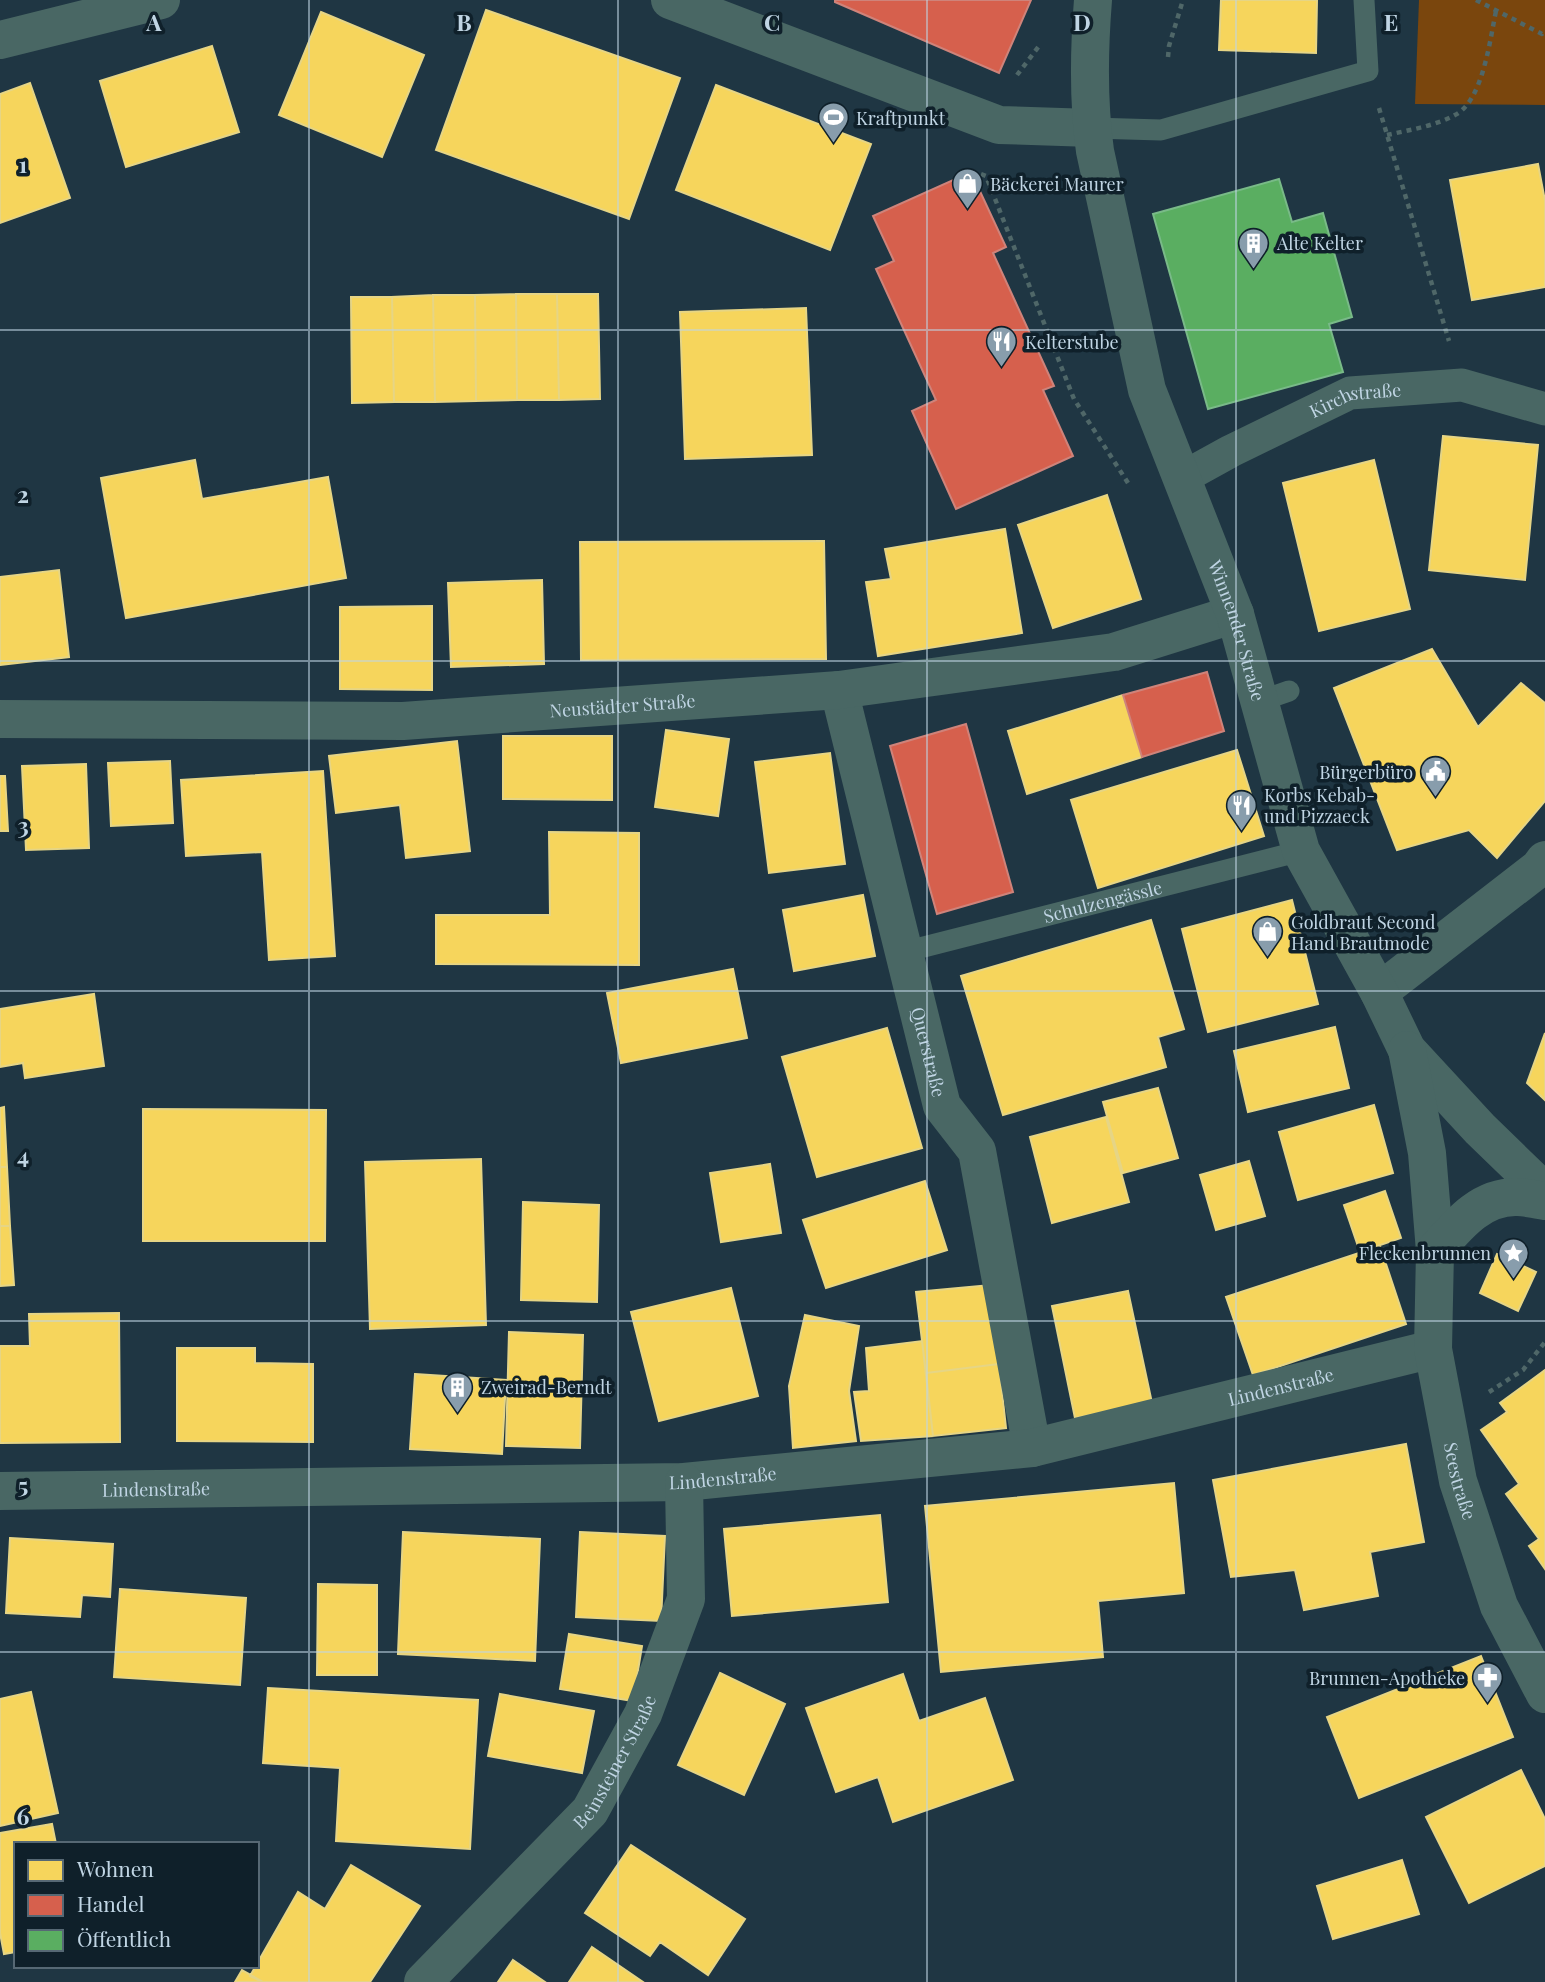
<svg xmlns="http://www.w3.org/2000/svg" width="1545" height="1982" viewBox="0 0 1545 1982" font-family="'Playfair Display',serif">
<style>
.green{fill:#7a460d}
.homes{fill:#f6d55c;stroke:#e6d585;stroke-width:2}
.shops{fill:#d6604d;stroke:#cf837a;stroke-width:2}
.public{fill:#5aae61;stroke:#79ba88;stroke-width:2}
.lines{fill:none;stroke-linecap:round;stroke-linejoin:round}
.path{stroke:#4f6768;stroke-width:4.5;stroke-dasharray:5 5;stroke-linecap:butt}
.service{stroke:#496764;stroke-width:21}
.pedestrian{stroke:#496764;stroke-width:33}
.minor{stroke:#496764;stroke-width:38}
.tertiary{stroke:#496764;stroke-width:38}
.grid{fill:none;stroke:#c0d5e4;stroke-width:2;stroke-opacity:0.55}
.labels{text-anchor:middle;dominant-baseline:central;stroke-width:7;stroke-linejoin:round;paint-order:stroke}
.poi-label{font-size:18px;fill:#c0d5e4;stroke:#0f202a;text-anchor:start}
.street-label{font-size:18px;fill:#c0d5e4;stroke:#0f202a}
.grid-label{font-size:23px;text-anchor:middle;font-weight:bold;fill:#c0d5e4;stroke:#0f202a;stroke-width:7;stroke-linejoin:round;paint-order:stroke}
</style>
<rect width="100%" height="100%" fill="#1f3643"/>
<path class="green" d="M1419,0H1545V105L1415,104Z"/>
<path class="homes" d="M1221,0H1317L1316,53L1219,50Z
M486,10L680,78L629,219L436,150Z
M321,12L424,55L382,157L279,115Z
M212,46L239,132L126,167L100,81Z
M30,83L70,198L0,223V94Z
M716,85L871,144L830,250L676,190Z
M1538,164L1545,201V287L1472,300L1450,180Z
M516,294L517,400L476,401L475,295Z
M516,294H557L559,400H517Z
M557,294H598L600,399L559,400Z
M433,295L435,402H394L392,297Z
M433,295H475L476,401L435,402Z
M351,297H392L394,402L352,403Z
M806,308L812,455L685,459L680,312Z
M1443,436L1538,445L1525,580L1429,570Z
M195,460L202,499L328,477L346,578L126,618L101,478Z
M1374,460L1410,609L1319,631L1283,483Z
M1107,495L1141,599L1053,628L1018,525Z
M1005,529L1022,633L878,656L866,582L891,579L885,549Z
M824,541L826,659L581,660L580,542Z
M59,570L69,657L0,665V577Z
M542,580L544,664L451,667L448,583Z
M432,606V690L340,689V607Z
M1432,649L1478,727L1521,683L1545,703V801L1497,858L1469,830L1397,850L1334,688Z
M1123,695L1142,757L1027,794L1008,731Z
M666,730L729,739L718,816L655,807Z
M503,736H612V800L503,799Z
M457,741L470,851L406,858L400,805L336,813L329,756Z
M1237,750L1264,836L1098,888L1071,800Z
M830,753L845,864L769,873L755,762Z
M170,761L173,823L111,826L108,763Z
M86,764L89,848L26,850L22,766Z
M323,771L335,956L269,960L262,852L186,856L181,780Z
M0,776H5L8,831H0Z
M549,832L639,833V965L436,964V915H550Z
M863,895L875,956L794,971L783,910Z
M1292,900L1318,1004L1208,1032L1182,929Z
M1151,920L1184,1029L1158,1037L1166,1067L1003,1115L961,976Z
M733,969L747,1038L621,1063L607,993Z
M94,994L104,1066L25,1078L23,1063L0,1067V1009Z
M1335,1027L1349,1088L1248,1112L1234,1051Z
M887,1028L922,1148L817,1177L782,1057Z
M1545,1033V1100L1527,1083Z
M1158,1088L1178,1158L1123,1173L1103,1102Z
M1374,1105L1393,1173L1298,1200L1279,1132Z
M4,1107L7,1167H0V1108Z
M143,1109L326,1110L325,1241H143Z
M1106,1117L1129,1202L1052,1223L1030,1137Z
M481,1159L486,1325L370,1329L365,1162Z
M1249,1161L1265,1216L1216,1230L1200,1175Z
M770,1164L781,1233L721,1242L710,1173Z
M0,1167H7L10,1226H0Z
M925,1181L947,1250L826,1288L803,1220Z
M1385,1191L1401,1238L1360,1252L1344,1205Z
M523,1202L599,1205L597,1302L521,1300Z
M0,1226H10L14,1285L0,1286Z
M1380,1246L1406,1324L1253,1375L1226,1297Z
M1497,1254L1536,1272L1518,1311L1480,1293Z
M990,1285L999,1364L926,1373L916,1292Z
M731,1288L758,1396L659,1421L631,1312Z
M1128,1291L1152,1403L1075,1418L1052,1306Z
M119,1313L120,1442L0,1443V1346H30L29,1314Z
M805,1315L859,1326L849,1391L856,1441L793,1448L789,1386Z
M509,1332L583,1335L580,1448L506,1446Z
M922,1341L933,1436L861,1441L854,1392L869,1391L866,1348Z
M177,1348H255V1363L313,1364V1442L177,1441Z
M999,1364L1006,1428L933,1436L926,1373Z
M1545,1370V1569L1529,1546L1539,1539L1506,1494L1519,1484L1481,1430L1507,1412L1500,1403Z
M415,1374L506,1380L502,1454L410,1449Z
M1406,1444L1424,1542L1370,1552L1378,1596L1304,1610L1295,1570L1231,1577L1213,1480Z
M1174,1483L1184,1593L1098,1601L1103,1657L941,1672L925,1506Z
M880,1515L888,1602L732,1616L724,1529Z
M403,1532L540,1539L535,1661L398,1654Z
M580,1532L665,1536L661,1621L576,1617Z
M10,1538L113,1544L110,1597L82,1595L80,1617L6,1613Z
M318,1584L377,1585V1675H317Z
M120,1589L246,1598L240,1685L114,1677Z
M569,1634L642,1646L633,1701L560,1689Z
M1481,1656L1513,1737L1359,1798L1327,1717Z
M720,1673L785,1704L744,1795L678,1765Z
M903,1674L919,1721L985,1698L1013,1780L893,1822L878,1777L836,1792L806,1708Z
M268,1688L478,1700L470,1849L336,1841L340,1768L263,1763Z
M31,1692L58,1813L0,1826V1699Z
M500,1694L594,1711L582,1773L488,1756Z
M1521,1770L1545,1819V1866L1469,1903L1426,1817Z
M52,1824L56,1844H16V1952L4,1954L0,1933V1833Z
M631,1845L745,1919L708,1975L660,1942L650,1956L585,1913Z
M1402,1860L1419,1914L1333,1939L1317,1886Z
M351,1865L420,1906L370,1982H262L250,1976L298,1892L325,1909Z
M592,1947L643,1982H569Z
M513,1960L545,1982H498Z
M242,1970L263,1982H235Z"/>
<path class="shops" d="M835,0H1031L999,73L835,2Z
M971,172L1006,247L993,253L1054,386L1043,390L1073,456L956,509L912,411L936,400L876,269L894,261L873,216Z
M1207,672L1224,731L1142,757L1123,695Z
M966,724L1013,892L937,914L890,746Z"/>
<path class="public" d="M1279,179L1292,222L1323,213L1352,317L1329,324L1343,372L1208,409L1153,214Z"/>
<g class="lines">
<path class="path" d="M1476,0L1542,34L1545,31
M1168,57L1169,46L1183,0
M1017,75L1039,46
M1379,108L1449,341
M1387,135C1409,130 1435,126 1455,115C1483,101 1490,39 1496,11
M981,174L986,176L1074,399L1128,483
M1489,1392L1523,1370L1545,1342"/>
<g class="service">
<path d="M1092,128L1161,130L1368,71L1364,0"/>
<path d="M1260,701L1289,691"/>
<path id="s1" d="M904,952L1301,851"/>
</g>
<path class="pedestrian" id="s2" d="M1182,478L1231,451L1350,393L1462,385L1545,409"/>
<g class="minor">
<path d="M670,0L999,125L1092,128"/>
<path d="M0,40L161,0"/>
<path id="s3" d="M839,690L942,1106L977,1151L1032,1448"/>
<path id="s4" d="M0,719L403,721L839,690L1114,652L1235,614"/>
<path d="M1379,992L1539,868L1545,860"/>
<path id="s5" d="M0,1491L684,1482L1032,1448L1433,1349"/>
<path id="s6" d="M423,1982L590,1811L643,1714L686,1599L684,1482"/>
</g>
<g class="tertiary">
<path id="s7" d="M1093,0C1089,50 1088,101 1095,151L1147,390L1235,614L1301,851L1379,992L1407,1050L1480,1129L1545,1192"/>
<path id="s8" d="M1407,1050L1427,1153L1435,1251L1433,1349L1458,1481L1499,1606L1545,1694"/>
<path d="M1435,1251C1457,1226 1480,1196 1517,1197C1526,1197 1536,1200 1545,1201"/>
</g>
</g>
<path class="grid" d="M309,0V1982M618,0V1982M927,0V1982M1236,0V1982M0,330H1545M0,661H1545M0,991H1545M0,1321H1545M0,1652H1545"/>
<defs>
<symbol id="stadium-pin" viewBox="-11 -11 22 30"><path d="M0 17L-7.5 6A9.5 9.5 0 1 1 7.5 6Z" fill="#889dac" stroke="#0f202a"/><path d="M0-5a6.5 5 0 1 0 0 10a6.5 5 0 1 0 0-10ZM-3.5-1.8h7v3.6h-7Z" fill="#fff"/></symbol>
<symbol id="shop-pin" viewBox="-11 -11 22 30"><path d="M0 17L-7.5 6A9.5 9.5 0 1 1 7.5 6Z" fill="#889dac" stroke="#0f202a"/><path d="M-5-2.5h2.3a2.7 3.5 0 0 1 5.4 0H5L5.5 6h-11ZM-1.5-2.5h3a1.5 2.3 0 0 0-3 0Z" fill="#fff"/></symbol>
<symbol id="building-pin" viewBox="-11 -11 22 30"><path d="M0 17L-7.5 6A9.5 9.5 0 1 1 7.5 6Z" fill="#889dac" stroke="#0f202a"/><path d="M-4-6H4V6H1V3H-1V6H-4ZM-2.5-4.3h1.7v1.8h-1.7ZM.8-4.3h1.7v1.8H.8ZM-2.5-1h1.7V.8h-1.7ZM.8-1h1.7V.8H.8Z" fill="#fff"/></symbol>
<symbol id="restaurant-pin" viewBox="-11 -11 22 30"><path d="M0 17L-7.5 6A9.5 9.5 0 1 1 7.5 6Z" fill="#889dac" stroke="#0f202a"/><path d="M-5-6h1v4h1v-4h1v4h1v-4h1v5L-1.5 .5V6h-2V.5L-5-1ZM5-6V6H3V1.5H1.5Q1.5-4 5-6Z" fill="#fff"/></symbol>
<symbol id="civic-pin" viewBox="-11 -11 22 30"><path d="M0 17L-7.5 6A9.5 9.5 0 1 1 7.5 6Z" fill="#889dac" stroke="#0f202a"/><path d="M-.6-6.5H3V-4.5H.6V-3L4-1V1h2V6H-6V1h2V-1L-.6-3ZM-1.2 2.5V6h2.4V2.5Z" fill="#fff"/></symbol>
<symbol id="sight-pin" viewBox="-11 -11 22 30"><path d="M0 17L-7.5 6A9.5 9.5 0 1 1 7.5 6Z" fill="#889dac" stroke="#0f202a"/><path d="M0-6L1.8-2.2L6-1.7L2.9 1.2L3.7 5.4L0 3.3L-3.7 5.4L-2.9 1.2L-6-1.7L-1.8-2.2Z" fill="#fff"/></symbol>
<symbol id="pharmacy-pin" viewBox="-11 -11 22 30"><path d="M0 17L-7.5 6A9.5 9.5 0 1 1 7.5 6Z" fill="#889dac" stroke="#0f202a"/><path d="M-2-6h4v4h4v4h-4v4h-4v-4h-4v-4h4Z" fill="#fff"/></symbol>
</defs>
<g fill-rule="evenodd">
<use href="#stadium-pin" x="816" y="100" width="35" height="47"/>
<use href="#shop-pin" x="950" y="166" width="35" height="47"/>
<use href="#building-pin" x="1236" y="226" width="35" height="47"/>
<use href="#restaurant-pin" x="984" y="324" width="35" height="47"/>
<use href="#civic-pin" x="1418" y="754" width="35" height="47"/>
<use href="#restaurant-pin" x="1224" y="788" width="35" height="47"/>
<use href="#shop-pin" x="1250" y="914" width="35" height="47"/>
<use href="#sight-pin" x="1496" y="1236" width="35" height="47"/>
<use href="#building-pin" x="440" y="1370" width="35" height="47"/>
<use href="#pharmacy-pin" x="1470" y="1660" width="35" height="47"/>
</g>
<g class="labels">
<g class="poi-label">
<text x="856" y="118">Kraftpunkt</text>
<text x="990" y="184">Bäckerei Maurer</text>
<text x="1277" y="243">Alte Kelter</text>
<text x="1025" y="342">Kelterstube</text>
<text x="1413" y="772" text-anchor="end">Bürgerbüro</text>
<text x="1264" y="795">Korbs Kebab-<tspan x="1264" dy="21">und Pizzaeck</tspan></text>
<text x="1291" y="922">Goldbraut Second<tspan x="1291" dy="21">Hand Brautmode</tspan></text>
<text x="1491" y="1253" text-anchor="end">Fleckenbrunnen</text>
<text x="481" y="1387">Zweirad-Berndt</text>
<text x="1465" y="1678" text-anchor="end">Brunnen-Apotheke</text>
</g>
<g class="street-label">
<text stroke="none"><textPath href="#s2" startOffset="192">Kirchstraße</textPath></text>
<text stroke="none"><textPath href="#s7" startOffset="653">Winnender Straße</textPath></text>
<text stroke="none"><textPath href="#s4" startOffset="623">Neustädter Straße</textPath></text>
<text stroke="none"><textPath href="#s1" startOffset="205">Schulzengässle</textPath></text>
<text stroke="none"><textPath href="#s3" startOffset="373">Querstraße</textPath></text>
<text stroke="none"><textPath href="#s5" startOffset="1290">Lindenstraße</textPath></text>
<text stroke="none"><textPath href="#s5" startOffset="723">Lindenstraße</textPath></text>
<text stroke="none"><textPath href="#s8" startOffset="436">Seestraße</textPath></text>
<text stroke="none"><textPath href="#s5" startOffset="156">Lindenstraße</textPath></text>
<text stroke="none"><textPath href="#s6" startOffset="294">Beinsteiner Straße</textPath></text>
</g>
</g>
<g class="grid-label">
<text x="154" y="31">A</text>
<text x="464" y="31">B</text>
<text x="772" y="31">C</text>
<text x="1082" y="31">D</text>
<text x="1391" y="31">E</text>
<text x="23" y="173">1</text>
<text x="23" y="503">2</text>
<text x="23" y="834">3</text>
<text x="23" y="1164">4</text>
<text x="23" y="1494">5</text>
<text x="23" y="1825">6</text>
</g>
<rect x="14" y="1842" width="245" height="126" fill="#0f202a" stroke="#566874" stroke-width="2"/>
<rect x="28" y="1860" width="35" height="21" fill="#f6d55c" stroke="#566874" stroke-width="2"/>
<text x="77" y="1877" font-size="21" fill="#c0d5e4">Wohnen</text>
<rect x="28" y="1895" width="35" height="21" fill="#d6604d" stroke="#566874" stroke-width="2"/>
<text x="77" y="1912" font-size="21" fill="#c0d5e4">Handel</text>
<rect x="28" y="1930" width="35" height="21" fill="#5aae61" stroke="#566874" stroke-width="2"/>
<text x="77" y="1947" font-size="21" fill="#c0d5e4">Öffentlich</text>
</svg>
